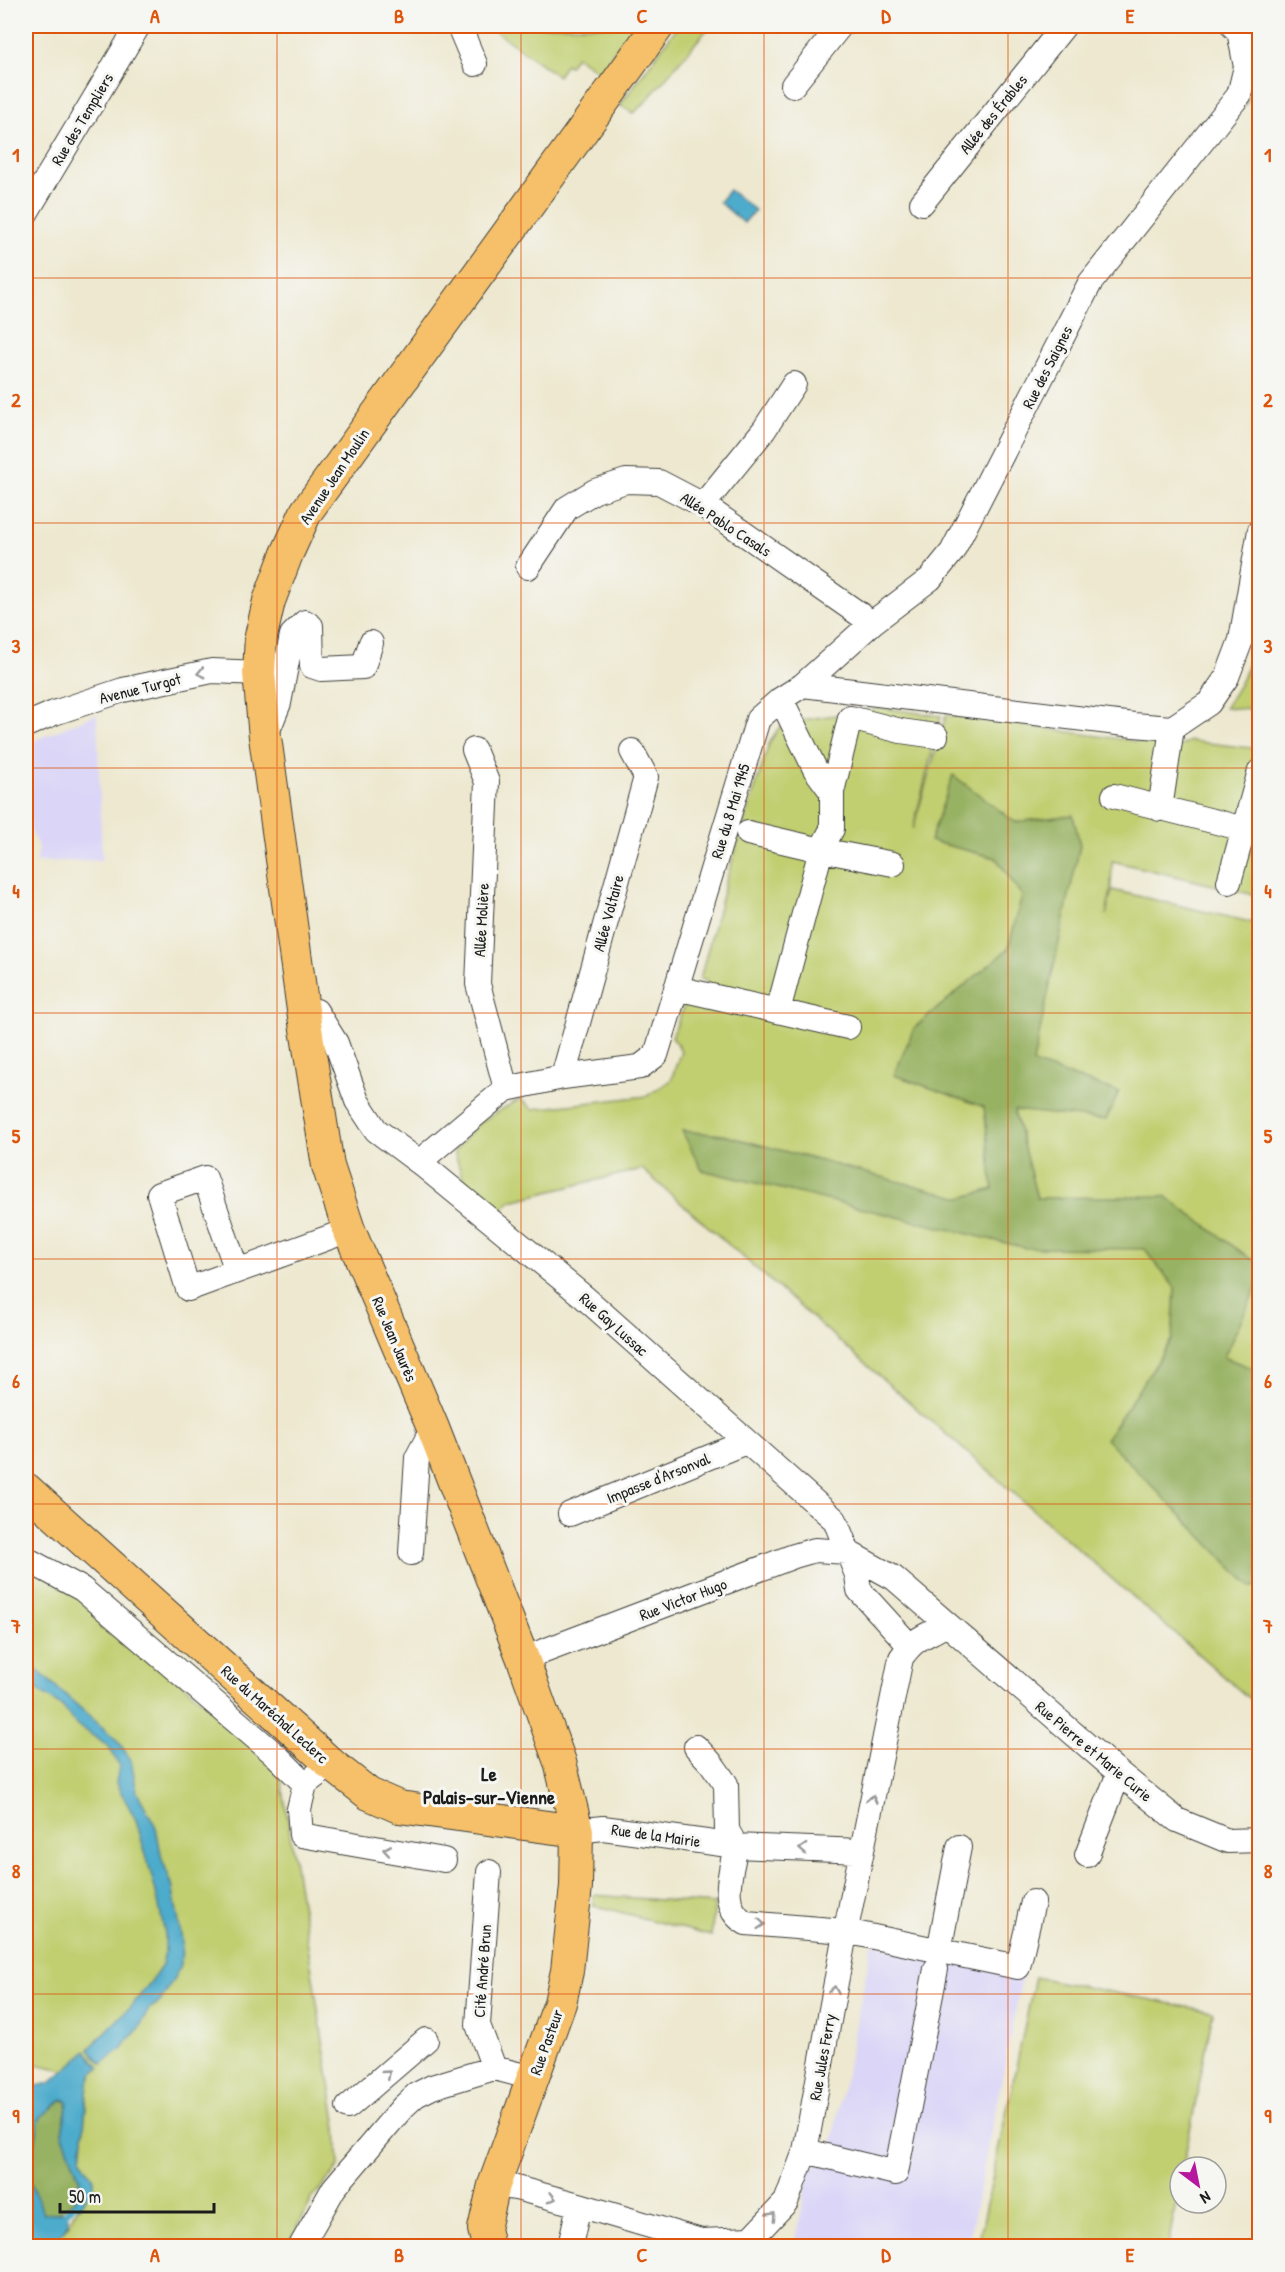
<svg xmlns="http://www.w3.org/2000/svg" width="1285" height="2272" viewBox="0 0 1285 2272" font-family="'Patrick Hand',sans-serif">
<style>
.built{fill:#dbd6f7}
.green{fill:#c1cf71;stroke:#6e7646;stroke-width:1.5}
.forest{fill:#98b263;stroke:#5a6740;stroke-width:1.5}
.water{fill:#4dabcc;stroke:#346474;stroke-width:1.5}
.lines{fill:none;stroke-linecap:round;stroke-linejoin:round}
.stream{stroke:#4dabcc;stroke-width:6}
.minor-casing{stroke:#3b3b37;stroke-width:26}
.major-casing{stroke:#3b3b37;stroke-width:34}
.minor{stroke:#fff;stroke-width:24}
.major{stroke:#f6c06b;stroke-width:32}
.oneway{stroke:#999}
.grid{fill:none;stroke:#de560d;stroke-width:1.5;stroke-opacity:0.55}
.labels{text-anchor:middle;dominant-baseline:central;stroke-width:6;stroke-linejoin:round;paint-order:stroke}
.street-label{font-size:16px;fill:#1c1c1c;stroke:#f6f6f2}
.quarter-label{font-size:20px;font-weight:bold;fill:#1c1c1c;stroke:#f6f6f2}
.neatline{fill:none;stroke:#de560d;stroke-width:2}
.grid-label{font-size:20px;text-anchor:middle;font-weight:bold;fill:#de560d}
</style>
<rect width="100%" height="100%" fill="#f6f6f2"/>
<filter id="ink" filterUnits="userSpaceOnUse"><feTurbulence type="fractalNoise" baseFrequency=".0167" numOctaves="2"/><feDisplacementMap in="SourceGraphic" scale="12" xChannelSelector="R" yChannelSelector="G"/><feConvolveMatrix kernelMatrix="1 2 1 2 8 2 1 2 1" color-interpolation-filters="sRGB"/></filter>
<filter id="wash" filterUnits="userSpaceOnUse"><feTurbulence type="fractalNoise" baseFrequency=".008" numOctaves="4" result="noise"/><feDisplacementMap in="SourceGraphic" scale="24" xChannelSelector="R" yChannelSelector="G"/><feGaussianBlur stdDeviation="1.35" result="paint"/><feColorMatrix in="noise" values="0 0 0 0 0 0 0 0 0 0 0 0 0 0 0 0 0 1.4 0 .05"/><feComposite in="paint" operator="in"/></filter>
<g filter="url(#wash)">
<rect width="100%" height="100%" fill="#ede8cf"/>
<path class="built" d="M97,714L102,860L36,862L39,849L26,820V744Z
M872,1944L1023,1974L968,2246H795L809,2169L824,2162H828Z"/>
<path class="green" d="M488,26H633L599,72L576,56L569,66L566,64L558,76Z
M678,26H710L642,106L633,113L620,105Z
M1252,26H1259V87L1242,109C1257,74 1261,67 1247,30Z
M1252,651L1259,652V711L1225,707C1237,689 1247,673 1252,651Z
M882,708L941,716L913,829L946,715L1178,747L1190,741L1259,749V896L1112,861L1111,890L1106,915L1112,890L1259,924V1707L642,1169L511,1201L500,1212L463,1179L454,1151L480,1122L520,1099L533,1109L647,1096L671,1080L681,1051L672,1037L686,1001L703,998L707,981L700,979L725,884L769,744L778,729L789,722Z
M26,1565L77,1595L279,1765L337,2128L339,2167L313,2197L288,2246H47L68,2226L93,2179L81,2159L88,2084L92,2076L26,2062Z
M593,1895L715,1904L711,1936L593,1905Z
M1035,1977L1213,2012L1183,2167H1180V2182L1168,2246H978Z"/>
<path class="forest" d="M953,775L1015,822L1073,815L1080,845L1033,1063L1119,1092L1106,1120L1014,1110L1037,1198L1165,1196L1259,1265V1282L1224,1357L1259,1371V1586L1251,1587L1106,1439L1172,1339L1175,1288L1145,1249L1026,1248L702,1170L682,1131L723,1135L961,1198L993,1189L984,1107L894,1075L914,1028L1008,949L1022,896L996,858L930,841Z
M26,2089L68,2102L62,2132L80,2181L74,2201L30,2231L26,2241Z"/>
<path class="water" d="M729,190L755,210L744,223L719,202Z
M26,1657L37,1670L118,1741L131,1760L137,1792L156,1827L162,1859L172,1884L182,1940L181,1965L166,1992L160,2002L149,2009L140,2027L121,2049L102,2064L89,2049L134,2003L153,1979L162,1965L165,1950V1934L155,1888L136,1820L116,1783L119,1765L109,1747L83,1729L72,1720L63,1707L44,1695L31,1683L26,1676Z
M86,2051L100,2067L93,2073L88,2084L81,2159L93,2179V2188L79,2207L74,2201L80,2181L62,2132L68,2102L63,2099L41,2117L39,2122L31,2165L30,2181L44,2214L67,2211C73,2230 57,2235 47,2246H26L29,2231L26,2217V2082L32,2087L50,2083Z"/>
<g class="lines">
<path class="stream" d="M63,2217L80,2198"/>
</g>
</g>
<g filter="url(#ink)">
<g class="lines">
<defs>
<path id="minor" d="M459,26L475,64
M793,85L840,26
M922,203L1064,26
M26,213L138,26
M703,505L764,430L794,384
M528,567L567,508L595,491L626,481L659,482L703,505L872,623
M803,685L872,623L930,579L952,552L1090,283L1239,95L1246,67L1239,31L1233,26
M781,699L815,769L832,792L850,718L901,731L936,736
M26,725L54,713L123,690L212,671L259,673
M1172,728L1209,703L1227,677L1241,640L1260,530
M266,735L279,703L292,635L305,622L311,626L312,666L321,669L363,667L371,643
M474,750L487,782L478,984L506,1089
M832,792V829L821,850L893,864
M1114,796L1260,833
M1160,809L1172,728
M748,833L821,850L778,1011
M1229,882L1260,771
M676,988L848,1027
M303,1010L316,1011L336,1043L357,1101L376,1130L419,1162L584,1297L835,1520L857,1575L859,1590L909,1645
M563,1077L646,777L632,751
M419,1162L506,1089L563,1077L640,1067L656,1055L758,719L781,699L803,685L1134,725L1172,728
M237,1271L205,1178L159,1194L188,1289L349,1230
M570,1514L746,1442
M411,1553L417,1458L433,1428
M26,1559L82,1589L278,1757L305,1784L331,1764
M523,1659L794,1556L815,1550L847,1552L894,1578L1119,1773L1177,1820L1228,1841L1260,1840
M696,1747L711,1763L726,1784L727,1830L736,1846
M305,1784L299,1809L301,1835L444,1860
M577,1831L603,1828L736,1846L861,1851
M736,1846C731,1872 718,1908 746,1923L845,1931L1018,1967L1033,1902
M1087,1855L1119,1773
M489,1872L478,2025L494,2068
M939,1951L959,1847
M348,2107L426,2040
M805,2151L896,2173L936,1969
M494,2185L516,2188L579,2205L701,2241L751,2239L786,2202L805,2151L844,1939L901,1658C917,1635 925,1638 946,1624
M301,2246L334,2188L403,2107L416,2095L432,2087L494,2068L533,2078
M570,2246L579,2205"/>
<path id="major" d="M26,1489L331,1764L369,1794L399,1807L577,1831
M488,2246L484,2229L494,2185L560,2003L567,1971L576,1886L577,1831L560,1762L523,1659L433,1428L349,1230L328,1166L303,1010L265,737L259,673L261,636L269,601L286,556L306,512L658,26"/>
</defs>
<use href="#minor" class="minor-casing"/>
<use href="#major" class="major-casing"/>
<use href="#minor" class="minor"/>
<use href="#major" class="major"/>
</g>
<defs><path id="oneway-chevron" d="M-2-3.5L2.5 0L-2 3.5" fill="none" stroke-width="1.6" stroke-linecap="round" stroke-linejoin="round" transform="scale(1.5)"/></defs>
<g class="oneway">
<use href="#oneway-chevron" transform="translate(201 673) rotate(168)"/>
<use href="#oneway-chevron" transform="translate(872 1799) rotate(-78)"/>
<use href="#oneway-chevron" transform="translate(803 1849) rotate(-177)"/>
<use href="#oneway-chevron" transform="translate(387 1850) rotate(-170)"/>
<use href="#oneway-chevron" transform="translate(761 1924) rotate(5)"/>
<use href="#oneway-chevron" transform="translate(834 1990) rotate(-80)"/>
<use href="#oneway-chevron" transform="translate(387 2074) rotate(-41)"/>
<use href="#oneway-chevron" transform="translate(552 2198) rotate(15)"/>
<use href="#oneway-chevron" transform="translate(772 2216) rotate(-47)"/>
</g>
</g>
<path class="grid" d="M277,26V2246M521,26V2246M764,26V2246M1008,26V2246M26,278H1260M26,523H1260M26,768H1260M26,1013H1260M26,1259H1260M26,1504H1260M26,1749H1260M26,1994H1260"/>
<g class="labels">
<g class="street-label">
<text transform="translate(993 114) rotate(-51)">Allée des Érables</text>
<text transform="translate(82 119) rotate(-59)">Rue des Templiers</text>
<text transform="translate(1047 367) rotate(-63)">Rue des Saignes</text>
<text transform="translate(334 476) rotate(-56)">Avenue Jean Moulin</text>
<text transform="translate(726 524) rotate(33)">Allée Pablo Casals</text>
<text transform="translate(140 688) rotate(-14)">Avenue Turgot</text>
<text transform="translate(730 811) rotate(-73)">Rue du 8 Mai 1945</text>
<text transform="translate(608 913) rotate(-75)">Allée Voltaire</text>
<text transform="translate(481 920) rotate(-87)">Allée Molière</text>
<text transform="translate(614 1324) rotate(42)">Rue Gay Lussac</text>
<text transform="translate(395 1339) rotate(67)">Rue Jean Jaurès</text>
<text transform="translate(658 1478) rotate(-22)">Impasse d'Arsonval</text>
<text transform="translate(683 1599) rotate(-21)">Rue Victor Hugo</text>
<text transform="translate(275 1714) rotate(42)">Rue du Maréchal Leclerc</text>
<text transform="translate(1094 1751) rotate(40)">Rue Pierre et Marie Curie</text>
<text transform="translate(656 1835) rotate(8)">Rue de la Mairie</text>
<text transform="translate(482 1971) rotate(-86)">Cité André Brun</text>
<text transform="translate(546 2042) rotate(-70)">Rue Pasteur</text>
<text transform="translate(822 2057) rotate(-80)">Rue Jules Ferry</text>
</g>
<g class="quarter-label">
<text x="489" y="1773">Le<tspan x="489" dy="23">Palais-sur-Vienne</tspan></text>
</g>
</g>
<rect width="1285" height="2272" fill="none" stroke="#f6f6f2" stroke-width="66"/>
<g transform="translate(1198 2185) rotate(148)"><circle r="28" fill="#f6f6f2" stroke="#9f9f9c" stroke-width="1.5"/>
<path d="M0-4.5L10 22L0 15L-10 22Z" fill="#b5179e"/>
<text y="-9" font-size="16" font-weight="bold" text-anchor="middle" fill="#1c1c1c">N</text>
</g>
<path d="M60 2203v9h154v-9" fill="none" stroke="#1c1c1c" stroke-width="3"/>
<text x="69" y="2203" font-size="18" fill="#1c1c1c" stroke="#f6f6f2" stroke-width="4.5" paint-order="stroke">50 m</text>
<rect x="33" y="33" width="1219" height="2206" class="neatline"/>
<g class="grid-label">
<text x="155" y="23">A</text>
<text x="399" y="23">B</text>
<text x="642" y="23">C</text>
<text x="886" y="23">D</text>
<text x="1130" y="23">E</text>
<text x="16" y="162">1</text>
<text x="1268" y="162">1</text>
<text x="16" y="407">2</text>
<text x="1268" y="407">2</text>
<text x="16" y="653">3</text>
<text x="1268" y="653">3</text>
<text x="16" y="898">4</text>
<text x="1268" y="898">4</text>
<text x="16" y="1143">5</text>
<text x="1268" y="1143">5</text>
<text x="16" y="1388">6</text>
<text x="1268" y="1388">6</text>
<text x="16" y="1633">7</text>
<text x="1268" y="1633">7</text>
<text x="16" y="1878">8</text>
<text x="1268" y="1878">8</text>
<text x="16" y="2123">9</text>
<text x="1268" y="2123">9</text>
<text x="155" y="2262">A</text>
<text x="399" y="2262">B</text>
<text x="642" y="2262">C</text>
<text x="886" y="2262">D</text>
<text x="1130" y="2262">E</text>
</g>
</svg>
